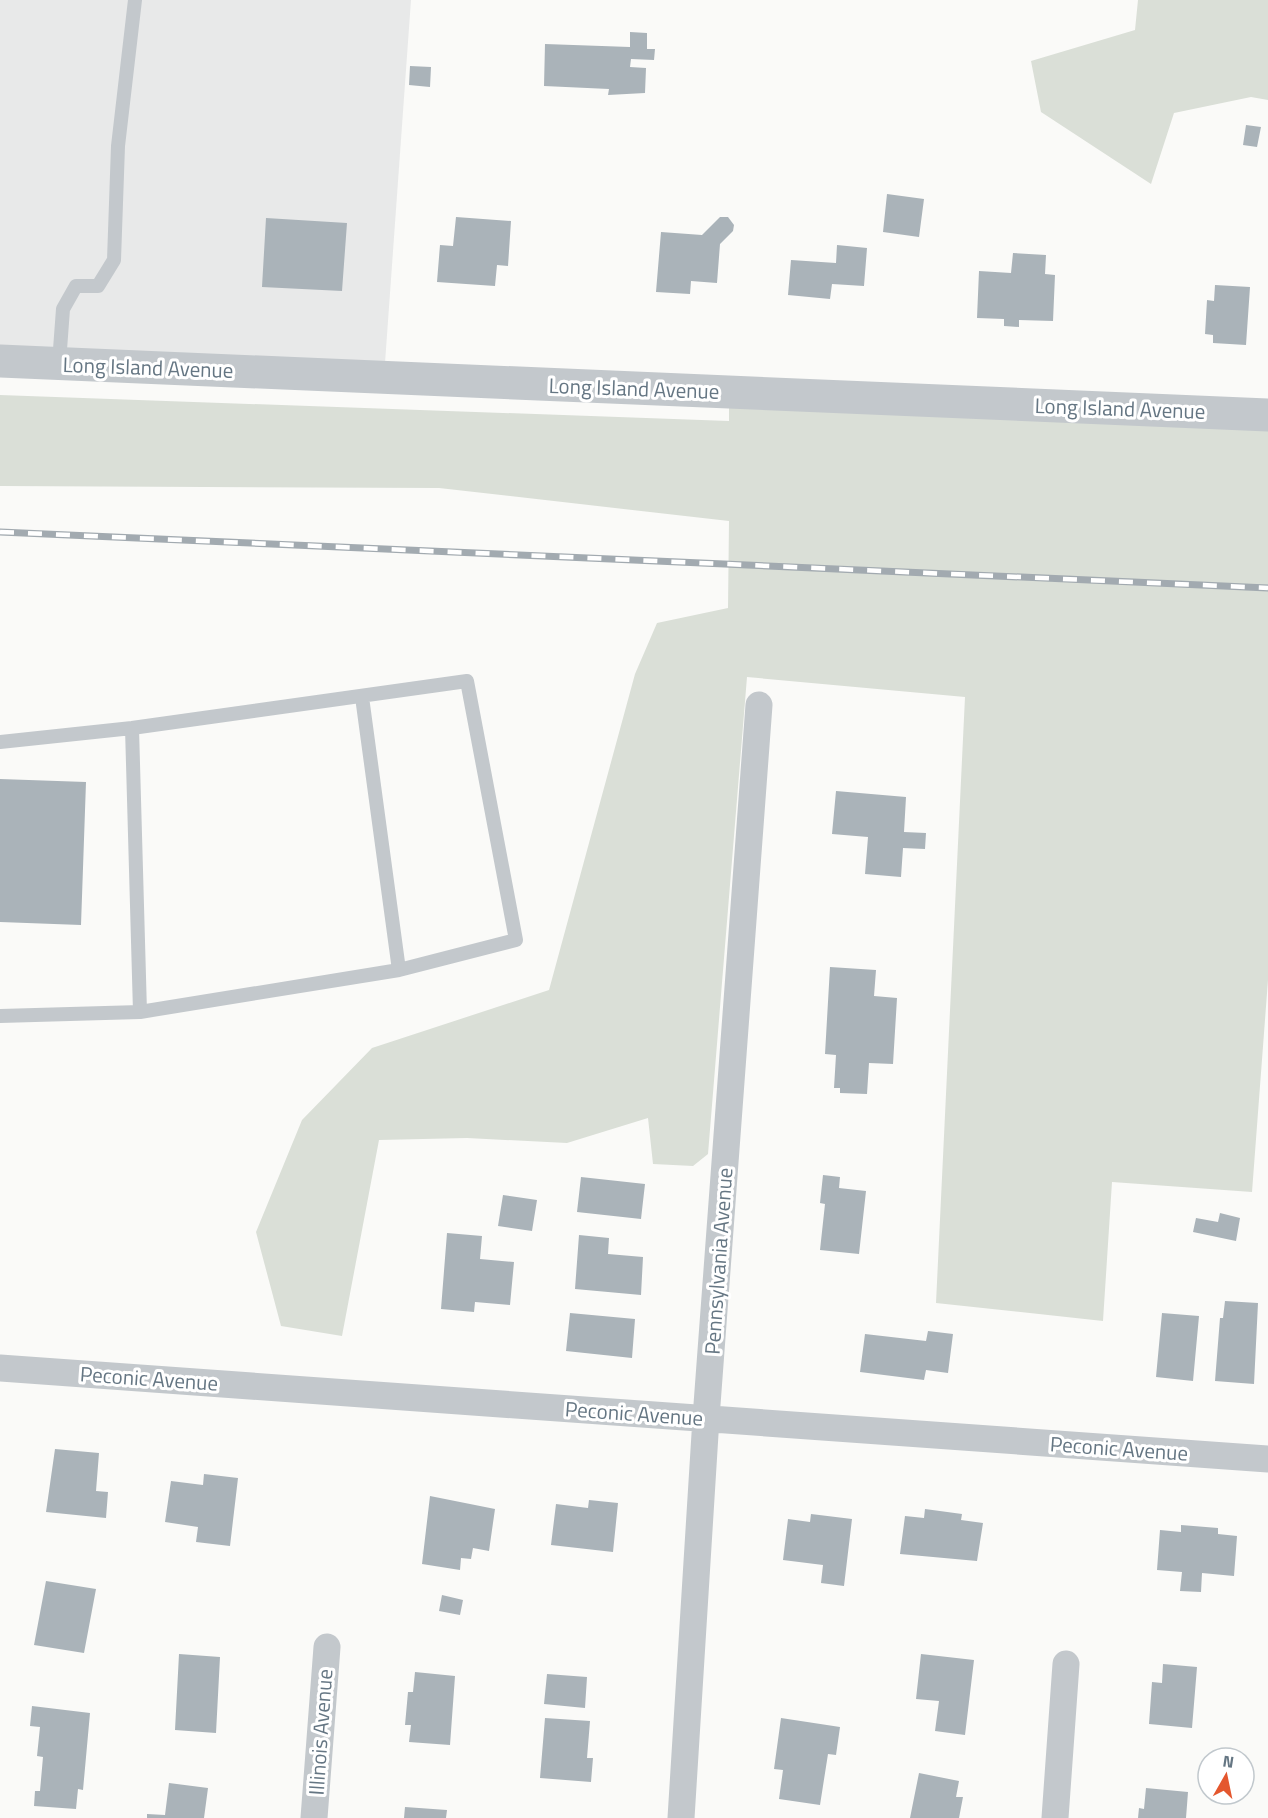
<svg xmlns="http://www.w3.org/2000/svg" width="1268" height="1818" viewBox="0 0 1268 1818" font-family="'Titillium Web',sans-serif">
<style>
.built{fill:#e8e9e9}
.green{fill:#dadfd7}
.building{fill:#aab3b9}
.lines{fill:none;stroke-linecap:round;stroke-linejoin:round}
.service{stroke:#c3c8cc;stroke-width:14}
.minor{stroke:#c3c8cc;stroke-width:27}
.tertiary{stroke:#c3c8cc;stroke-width:33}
.rail-casing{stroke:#a2aab0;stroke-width:7}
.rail{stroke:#fff;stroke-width:4.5;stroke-dasharray:14;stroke-linecap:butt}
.labels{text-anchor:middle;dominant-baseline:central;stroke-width:6;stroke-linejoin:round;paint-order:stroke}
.street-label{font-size:21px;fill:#657683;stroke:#fff}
</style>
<rect width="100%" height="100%" fill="#fafaf8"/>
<path class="built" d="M0,0H411L384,377L0,361Z"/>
<path class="green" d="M1138,0H1268V100L1251,97L1174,113L1151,184L1041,112L1031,61L1135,30Z
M729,392L1268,415V980L1252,1192L1112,1182L1103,1321L936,1303L965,697L747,677L708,1154L693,1166L653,1164L648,1118L567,1143L467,1138L379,1140L342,1336L281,1326L256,1232L302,1120L372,1048L549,990L635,674L657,623L728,608L729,521L439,488L0,486V395L729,421Z"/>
<path class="building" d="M630,32L647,33V49H655L654,60L631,59L630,67L646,68L645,93L608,95L609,89L544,86L545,44L630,47Z
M410,66L431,67L430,87L409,85Z
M1246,125L1261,127L1257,147L1243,145Z
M887,194L924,199L919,237L883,232Z
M456,217L511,221L508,266L497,265L495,286L437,282L440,245L453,246Z
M720,217H728L734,225L733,231L720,244L717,283L691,281L690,294L656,292L661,232L702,235Z
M266,218L347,223L342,291L262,287Z
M837,245L867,248L864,286L832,284L830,299L788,295L791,260L836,263Z
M1013,253L1046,255L1045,274L1055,275L1053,321L1019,320V327L1004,326V319L977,318L979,271L1011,273Z
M1215,285L1250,287L1246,345L1213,343V335L1205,334L1207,300L1214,301Z
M0,779L86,782L81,925L0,922Z
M836,791L906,797L904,832L926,833L925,849L903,848L901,877L865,874L868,837L832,834Z
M830,967L876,970L874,996L897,998L893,1064L869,1063L867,1094L840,1093V1088H834L836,1055L825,1054Z
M823,1175L840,1177L839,1188L866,1191L859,1254L820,1250L825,1204L820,1203Z
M581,1177L645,1184L641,1219L577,1212Z
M503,1195L537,1200L532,1231L498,1226Z
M1220,1213L1240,1218L1236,1241L1193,1232L1196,1218L1218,1222Z
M447,1233L482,1236L480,1259L514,1262L510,1305L475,1302L474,1312L441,1309Z
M579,1235L609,1238L608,1254L643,1257L641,1295L575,1289Z
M1225,1301L1258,1303L1254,1384L1215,1381L1220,1318H1223Z
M570,1313L635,1319L632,1358L566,1351Z
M1162,1313L1199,1316L1193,1381L1156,1377Z
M928,1331L953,1334L948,1373L926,1370L924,1380L860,1372L865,1334L926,1341Z
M55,1449L99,1453L96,1491L108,1492L106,1518L46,1512Z
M204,1474L238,1478L230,1546L196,1542L198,1527L165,1522L171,1481L203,1485Z
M430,1496L495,1509L489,1551L473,1548L471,1559L461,1558L460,1570L422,1564Z
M589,1500L618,1503L613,1552L551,1545L556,1504L588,1508Z
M925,1509L962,1514L961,1520L983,1523L977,1561L900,1554L905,1516L924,1518Z
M811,1514L852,1519L844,1586L821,1583L823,1565L783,1560L788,1519L810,1522Z
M1181,1525L1218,1528V1534L1237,1536L1234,1576L1202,1573L1201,1592L1180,1591L1182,1572L1157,1570L1160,1530L1181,1532Z
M46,1581L96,1589L84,1653L34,1645Z
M442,1595L463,1600L460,1615L439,1611Z
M179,1654L220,1657L216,1733L175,1730Z
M921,1654L974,1660L965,1735L935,1731L939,1701L916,1699Z
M1163,1664L1197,1667L1192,1728L1149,1724L1152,1682L1162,1683Z
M415,1672L455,1676L450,1745L409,1742L411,1725H405L408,1692H413Z
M547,1674L587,1677L585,1708L544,1704Z
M32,1706L90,1713L83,1790L78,1789L76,1809L34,1806L35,1791H40L43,1757L37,1756L40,1727L30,1726Z
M545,1718L590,1721L587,1758H593L591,1782L540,1778Z
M781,1718L840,1727L836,1755L828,1754L820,1805L779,1799L783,1770L774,1769Z
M919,1773L959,1781L956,1797H963L959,1818H910Z
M169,1783L208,1788L204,1818H147V1814L165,1815Z
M1146,1788L1188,1792L1186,1818H1138L1139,1808L1144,1809Z
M405,1807L447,1810L446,1818H404Z"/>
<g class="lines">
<path class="service" d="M59,363L63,309L76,286H98L114,260L118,146L135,0
M362,697L399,970
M132,728L140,1012
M0,742L132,728L467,681L516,940L399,970L140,1012L0,1016"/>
<path class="minor" d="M0,1368L1268,1459
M314,1818L327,1647
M681,1818L706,1418L759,705
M1055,1818L1066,1664"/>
<path class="tertiary" d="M0,361L1268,415"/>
<defs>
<path id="rail" d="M0,532L1268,588"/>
</defs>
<use href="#rail" class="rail-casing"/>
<use href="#rail" class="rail"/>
</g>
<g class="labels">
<g class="street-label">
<text transform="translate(148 367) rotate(2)">Long Island Avenue</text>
<text transform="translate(634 388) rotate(2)">Long Island Avenue</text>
<text transform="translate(1120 408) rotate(2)">Long Island Avenue</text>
<text transform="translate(718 1261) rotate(-86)">Pennsylvania Avenue</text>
<text transform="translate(149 1378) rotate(4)">Peconic Avenue</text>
<text transform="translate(634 1413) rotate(4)">Peconic Avenue</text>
<text transform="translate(1119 1448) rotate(4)">Peconic Avenue</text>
<text transform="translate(320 1732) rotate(-86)">Illinois Avenue</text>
</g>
</g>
<g transform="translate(1226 1776) rotate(9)"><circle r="28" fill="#ffffff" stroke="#c1c8cd" stroke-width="1.5"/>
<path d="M0-4.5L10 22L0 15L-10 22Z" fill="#e4572e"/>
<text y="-9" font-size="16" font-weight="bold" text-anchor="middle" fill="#657683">N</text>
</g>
</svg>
